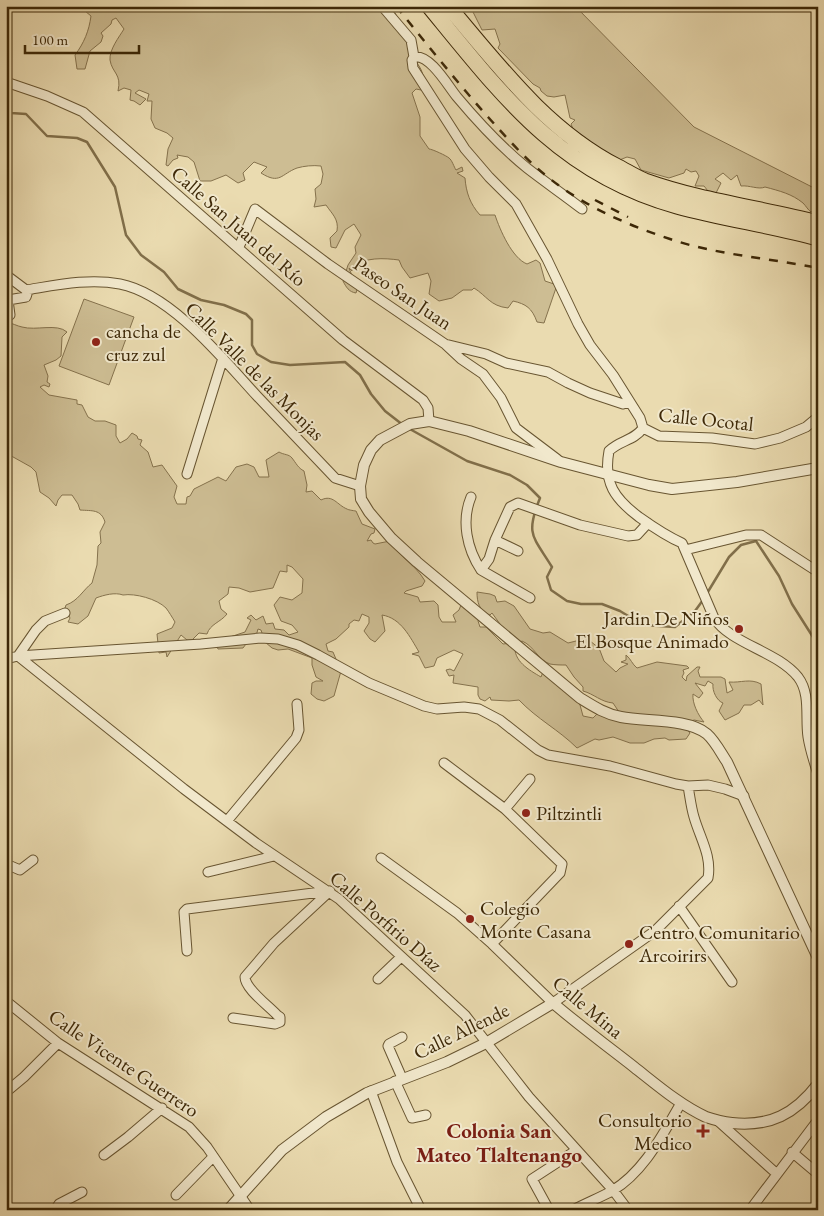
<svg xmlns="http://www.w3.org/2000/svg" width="824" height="1216" viewBox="0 0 824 1216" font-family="'EB Garamond',serif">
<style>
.green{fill:#cdbd93;stroke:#85724d}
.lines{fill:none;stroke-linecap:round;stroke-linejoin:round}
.stream{stroke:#816f4a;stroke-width:2.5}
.minor-casing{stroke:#685531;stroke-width:11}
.tertiary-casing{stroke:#685531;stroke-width:12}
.motorway-casing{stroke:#3d2807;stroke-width:17}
.minor{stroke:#f1e8cc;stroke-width:9}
.tertiary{stroke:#f1e8cc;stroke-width:10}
.motorway{stroke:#eadbb0;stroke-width:15}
.rail{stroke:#3d2807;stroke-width:2.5;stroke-dasharray:9 9;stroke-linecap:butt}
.poi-dot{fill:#8f2418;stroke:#f1e8cc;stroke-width:2}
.labels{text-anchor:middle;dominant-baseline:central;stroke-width:4;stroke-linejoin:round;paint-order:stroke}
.street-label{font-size:20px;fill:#3d2807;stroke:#f1e8cc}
.poi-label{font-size:20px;fill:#3d2807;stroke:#f1e8cc;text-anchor:start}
.neighbourhood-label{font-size:21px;font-weight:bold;fill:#7a1f14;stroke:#f1e8cc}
</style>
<rect width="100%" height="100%" fill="#eadbb0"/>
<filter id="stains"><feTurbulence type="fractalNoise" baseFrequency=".004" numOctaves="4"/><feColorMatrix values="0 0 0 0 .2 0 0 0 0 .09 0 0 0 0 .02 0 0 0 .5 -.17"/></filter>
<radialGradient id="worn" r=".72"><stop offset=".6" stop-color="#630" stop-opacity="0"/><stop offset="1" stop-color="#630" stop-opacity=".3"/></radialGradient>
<path class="green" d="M79,6H390C402,20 405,40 412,56C413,60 417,62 419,66C422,70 423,76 425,81L421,90L416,89L412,93L420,117V136L429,149C432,149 447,156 449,158C452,160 454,167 456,170L462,167L463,171L457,173L465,178C466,192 470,204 480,215H495C500,230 512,258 527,264L536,260L540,263L545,281L557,285L544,323L537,322C532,308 526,304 513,301L508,308C490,306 487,296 474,288L472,290H463L452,298L439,301L429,294L431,281L428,273L410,278L402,267L399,260C384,258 365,257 352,267V271L349,268L354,281L358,286L356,293C349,292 346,287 343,281L348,265L356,253L355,247L361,235L354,224L345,230L336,248L331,247L330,238L337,231C339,219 332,214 326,205L314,207L316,199L315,189L321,184L323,174L321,166C313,165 304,166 297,168C281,174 280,185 261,173L267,167L254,162L243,173L245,180L238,183L226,175L211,181H200L194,162L188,157L177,155L178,158L173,160L168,166L166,165L168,149L173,138L167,133L155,128L151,119L152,101H147L149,94L139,90L135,93L146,99L140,105L134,101L130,100L131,90L124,88L118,91C122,74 112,73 110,60C109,50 119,37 124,29L116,18L112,20L111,24L101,33L103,36L101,42L90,51L85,69H77L75,55C84,43 89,31 91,16Z
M475,6H575L694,127L818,190V207L811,212C808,210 806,206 803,203C792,194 780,191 765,187C759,190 749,185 741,186L737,175L731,180L723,173L715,179L721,183L716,193L708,191L704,186H695L699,176L696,171L691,172L686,169L684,173L669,178L641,170L635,159L627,157L617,161L573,129L571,124L575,120L570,118L565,95L554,97L547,96L541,91L540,88L533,84L498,48L500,44L495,29L482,30L472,10Z
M84,299L134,317L109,385L59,366Z
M6,322C12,323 17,326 22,327C36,331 57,323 67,332L62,337L61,356L56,360L44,365L48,376L47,382L50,384L49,387L44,385L40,387L49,395L77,400V404L82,405L88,417L95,421H105L116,425V436L120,443L127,439L132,433L137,436L138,439L142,440L140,445L148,452L153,467L162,465L177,486L174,497L177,504H186L187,497L190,496L194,489L218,477L226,481L236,467L247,464L254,467L259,477H269L266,460L279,452C284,455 289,454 292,458C296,463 298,468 304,471L307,485L306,492L312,491L321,500C333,494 337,505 347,509C348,510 356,511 356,511L362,524L375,529L374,533L371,534L367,541L371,540L373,543L375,544L390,541C400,558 415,564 425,581L422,586L406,591L404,593L418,597L420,602L434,601L438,605L439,617L442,622H456L453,615L459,610L461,605L466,606L479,618L478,621L480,627H486L503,644L511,643L515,645C513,661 529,670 541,677L543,672L576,690L583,716L593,718L599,712L621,715L613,703C601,702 594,694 583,691V687L574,677L566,665C561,665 555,665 550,664C538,660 534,646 522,641L519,643L499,632L500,624L492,613L490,615C479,611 477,602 477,592L490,594L495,596L497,602L505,601L514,606L530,629L543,633L550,632L568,643L584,639L590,641L599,648L604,661L616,672L620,668L628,664L621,662L626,660V655C631,659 632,664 637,668L657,662L687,666L689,668L683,670L684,673L682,677L686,681L687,676L697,667H700L698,671L700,677H721L725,679L727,693L733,690L729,682C741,683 750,678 761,684L763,705L759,700L751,705H744L739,713L725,720L719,711L723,703C717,701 712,691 713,684L708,681L705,686L695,683L703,693L699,698L693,694C692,703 698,715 704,722L694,720L683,725L690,733L686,739L669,740L665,738L654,739L644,743H630L613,737L599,740L595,739L577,748C559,730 537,719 519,700L509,701L491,700L490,697L485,701L480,699L478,695V687L453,683L454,675L449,676L446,670L450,669L454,671L463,654L454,650L437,658L434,666L425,668L419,656L412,654L419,652C410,637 401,618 382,615L385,631L375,642L370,639L364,631L369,623V617L362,614L359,621L354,620L349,624V627L336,639L326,644L328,651L333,652L341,671L334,696L324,701L317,699L311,694L312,683L316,681H323L316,677L312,665V658L288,649L278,650L272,648L265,642L261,630L258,629L256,636L249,640L243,648L218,649L216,645L224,639L245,632L251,620L247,618L251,615L256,620L263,616L266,624L273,623L275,629L284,630L289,635L298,632L292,625L281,621L274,605L280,597L292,600L302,593L303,579L292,567L287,565V572L280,571L273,588L250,592L239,588L229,587L228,594L219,601L221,609L227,614C221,622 210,624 207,634L199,633L192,640H187L181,635L167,657L166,652L159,653L157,634L172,628L175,622C172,617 169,612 166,608C157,599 135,593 123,595C115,592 104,595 96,598L88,616L78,624L68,622L70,618L65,608L66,605C78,601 83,590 92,583L97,565L98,546L101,543L100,532L105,522C101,509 92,511 80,510L78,504L72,495H62L58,500L56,506L49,498L40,492L36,472L31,467L6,453Z"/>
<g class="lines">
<path class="stream" d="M6,111L11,113L26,114L47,136L77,138L87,142L115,187L126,235L141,255L164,272L178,289L201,300L224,305L246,314L252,320V345L257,354L271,362L290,365L345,362L360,375L371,394L385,411L403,425
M408,428L467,461L510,475L527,485L540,498C525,535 533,536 552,567L547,577L551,590L567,601L581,604H602L620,611L643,625L675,627L695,611L703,600
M706,595L729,557L741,545L756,541L779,576L792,604L818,645"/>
<defs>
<path id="minor" d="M382,6L411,40L414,57L412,60L413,68L465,149L489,177L516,204L547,259L578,324L590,345L613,375L640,418L643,428C634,441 620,440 609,451C603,483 615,499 639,517C653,527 666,536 682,543L714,618C731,644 777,651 798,677C811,694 805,718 808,737C810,750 814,762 818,774
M414,57C430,54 448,86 457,97C478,122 501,147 527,168C545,182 564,195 582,209
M6,82L47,96L83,112L343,340L423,400L428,408L429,421
M239,247L255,209L328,264L445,344L486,354L506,363L548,372L568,383L590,393L623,404L630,402
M6,275L26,290C57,285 89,278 120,284C171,294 223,359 257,396C283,423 309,451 335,478L360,486
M10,315L8,300L26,297L27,294L26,290
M446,345L461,359L483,374L501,398L516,428L557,459
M643,428L659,436L712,438L755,444L780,438L806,427L818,417
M187,474L223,358
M471,497C461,521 467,549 481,570L489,559L495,540L510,507L518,503L580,525L628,536L637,535L648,523
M495,540L518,551
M685,550L746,535H761L818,572
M481,570L530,598
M18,656L184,789L256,843L339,899L465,1015L529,1097L613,1190L628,1210
M18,656L36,630L45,621L65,613
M6,659L18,656L201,644L260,638L278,639L298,645L318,655L369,683L424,706L437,709L464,707L479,709L500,720L538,750L548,755L610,766L676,784L688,786L708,785L725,789L744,796
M444,763L505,809L562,864L560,873L492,944
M505,809L530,779
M227,821L296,738L299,730L297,704
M381,858L457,913L492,944L553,1003L655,931L708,878C712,856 700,838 694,817C691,807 690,797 688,786
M6,864L20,870L33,860
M208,872L274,856
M679,906L732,982
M187,951L184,912L187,909L329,891
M378,979L401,957
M6,1001L58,1043L189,1127L207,1147L250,1210
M233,1018L275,1024L280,1022V1017L277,1015C269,1006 245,989 245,977L274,943L330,891
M402,1037L389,1044L388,1046L402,1078
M395,1081L412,1118L426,1115
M371,1091L397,1162L421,1210
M6,1092L24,1077L58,1043
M718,1121L777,1174
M792,1152L818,1174
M104,1155L128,1137L162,1108
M176,1195L213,1157
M55,1210L59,1204L82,1192
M549,1210L532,1179L575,1151
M573,1210C586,1203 599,1198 612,1191C645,1171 662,1135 681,1103
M750,1210L818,1120"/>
<path id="tertiary" d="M818,468L737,482L672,489L649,485L561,462L469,431L429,421L410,424L380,440L371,450L364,465L360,486L361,499L369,512L391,538L417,562L580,698C593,706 605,714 621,717C645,722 688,718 707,734C715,741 721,753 727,762L818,958
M228,1210L282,1150L326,1117L367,1093L447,1062L486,1043L553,1003C579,1025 607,1046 634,1067C657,1085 680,1105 706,1117C715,1120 723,1122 732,1123C770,1127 795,1114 818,1084"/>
<path id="motorway" d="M429,6C502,95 560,174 677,206C724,219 771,225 818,238
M448,6C499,66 546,130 618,167C626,171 635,177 645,181C701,201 760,208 818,223"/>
</defs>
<use href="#minor" class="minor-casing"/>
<use href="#tertiary" class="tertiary-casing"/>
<use href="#motorway" class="motorway-casing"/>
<use href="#minor" class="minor"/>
<use href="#tertiary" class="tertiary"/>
<use href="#motorway" class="motorway"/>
<path class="rail" d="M396,6C426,43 456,81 488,117C507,138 526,160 549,178C584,206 627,225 670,239C717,255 769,258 818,268
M595,200L628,217"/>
</g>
<g class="poi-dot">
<circle cx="96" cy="342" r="5"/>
<circle cx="739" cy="629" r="5"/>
<circle cx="526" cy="813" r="5"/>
<circle cx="470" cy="919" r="5"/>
<circle cx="629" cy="944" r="5"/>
<path d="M700.5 1123.5h5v5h5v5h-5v5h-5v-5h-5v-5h5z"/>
</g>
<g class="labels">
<g class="street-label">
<text transform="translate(239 226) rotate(41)">Calle San Juan del Río</text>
<text transform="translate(403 293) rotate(34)">Paseo San Juan</text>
<text transform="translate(255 371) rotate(45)">Calle Valle de las Monjas</text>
<text transform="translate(706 419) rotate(6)">Calle Ocotal</text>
<text transform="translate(386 921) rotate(41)">Calle Porfirio Díaz</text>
<text transform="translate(588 1007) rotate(40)">Calle Mina</text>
<text transform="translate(461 1031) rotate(-26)">Calle Allende</text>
<text transform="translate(124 1063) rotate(34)">Calle Vicente Guerrero</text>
</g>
<g class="poi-label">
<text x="106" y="331">cancha de<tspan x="106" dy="23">cruz zul</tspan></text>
<text x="729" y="618" text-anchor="end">Jardin De Niños<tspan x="729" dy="23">El Bosque Animado</tspan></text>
<text x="536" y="813">Piltzintli</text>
<text x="480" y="908">Colegio<tspan x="480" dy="23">Monte Casana</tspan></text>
<text x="639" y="932">Centro Comunitario<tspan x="639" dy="23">Arcoirirs</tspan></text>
<text x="692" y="1120" text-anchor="end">Consultorio<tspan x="692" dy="23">Medico</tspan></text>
</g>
<g class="neighbourhood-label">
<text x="499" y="1130">Colonia San<tspan x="499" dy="24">Mateo Tlaltenango</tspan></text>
</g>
</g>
<rect width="824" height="1216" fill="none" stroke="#eadbb0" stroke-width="25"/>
<rect x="8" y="8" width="809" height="1201" fill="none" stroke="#3d2807" stroke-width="2.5"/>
<rect x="12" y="12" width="799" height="1191" fill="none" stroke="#3d2807"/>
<path d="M25 45v8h114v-8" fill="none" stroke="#3d2807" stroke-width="2.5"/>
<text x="32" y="45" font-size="15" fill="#3d2807" stroke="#f1e8cc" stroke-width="4" paint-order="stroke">100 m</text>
<rect width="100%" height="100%" filter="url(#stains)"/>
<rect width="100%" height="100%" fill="url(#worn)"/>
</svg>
